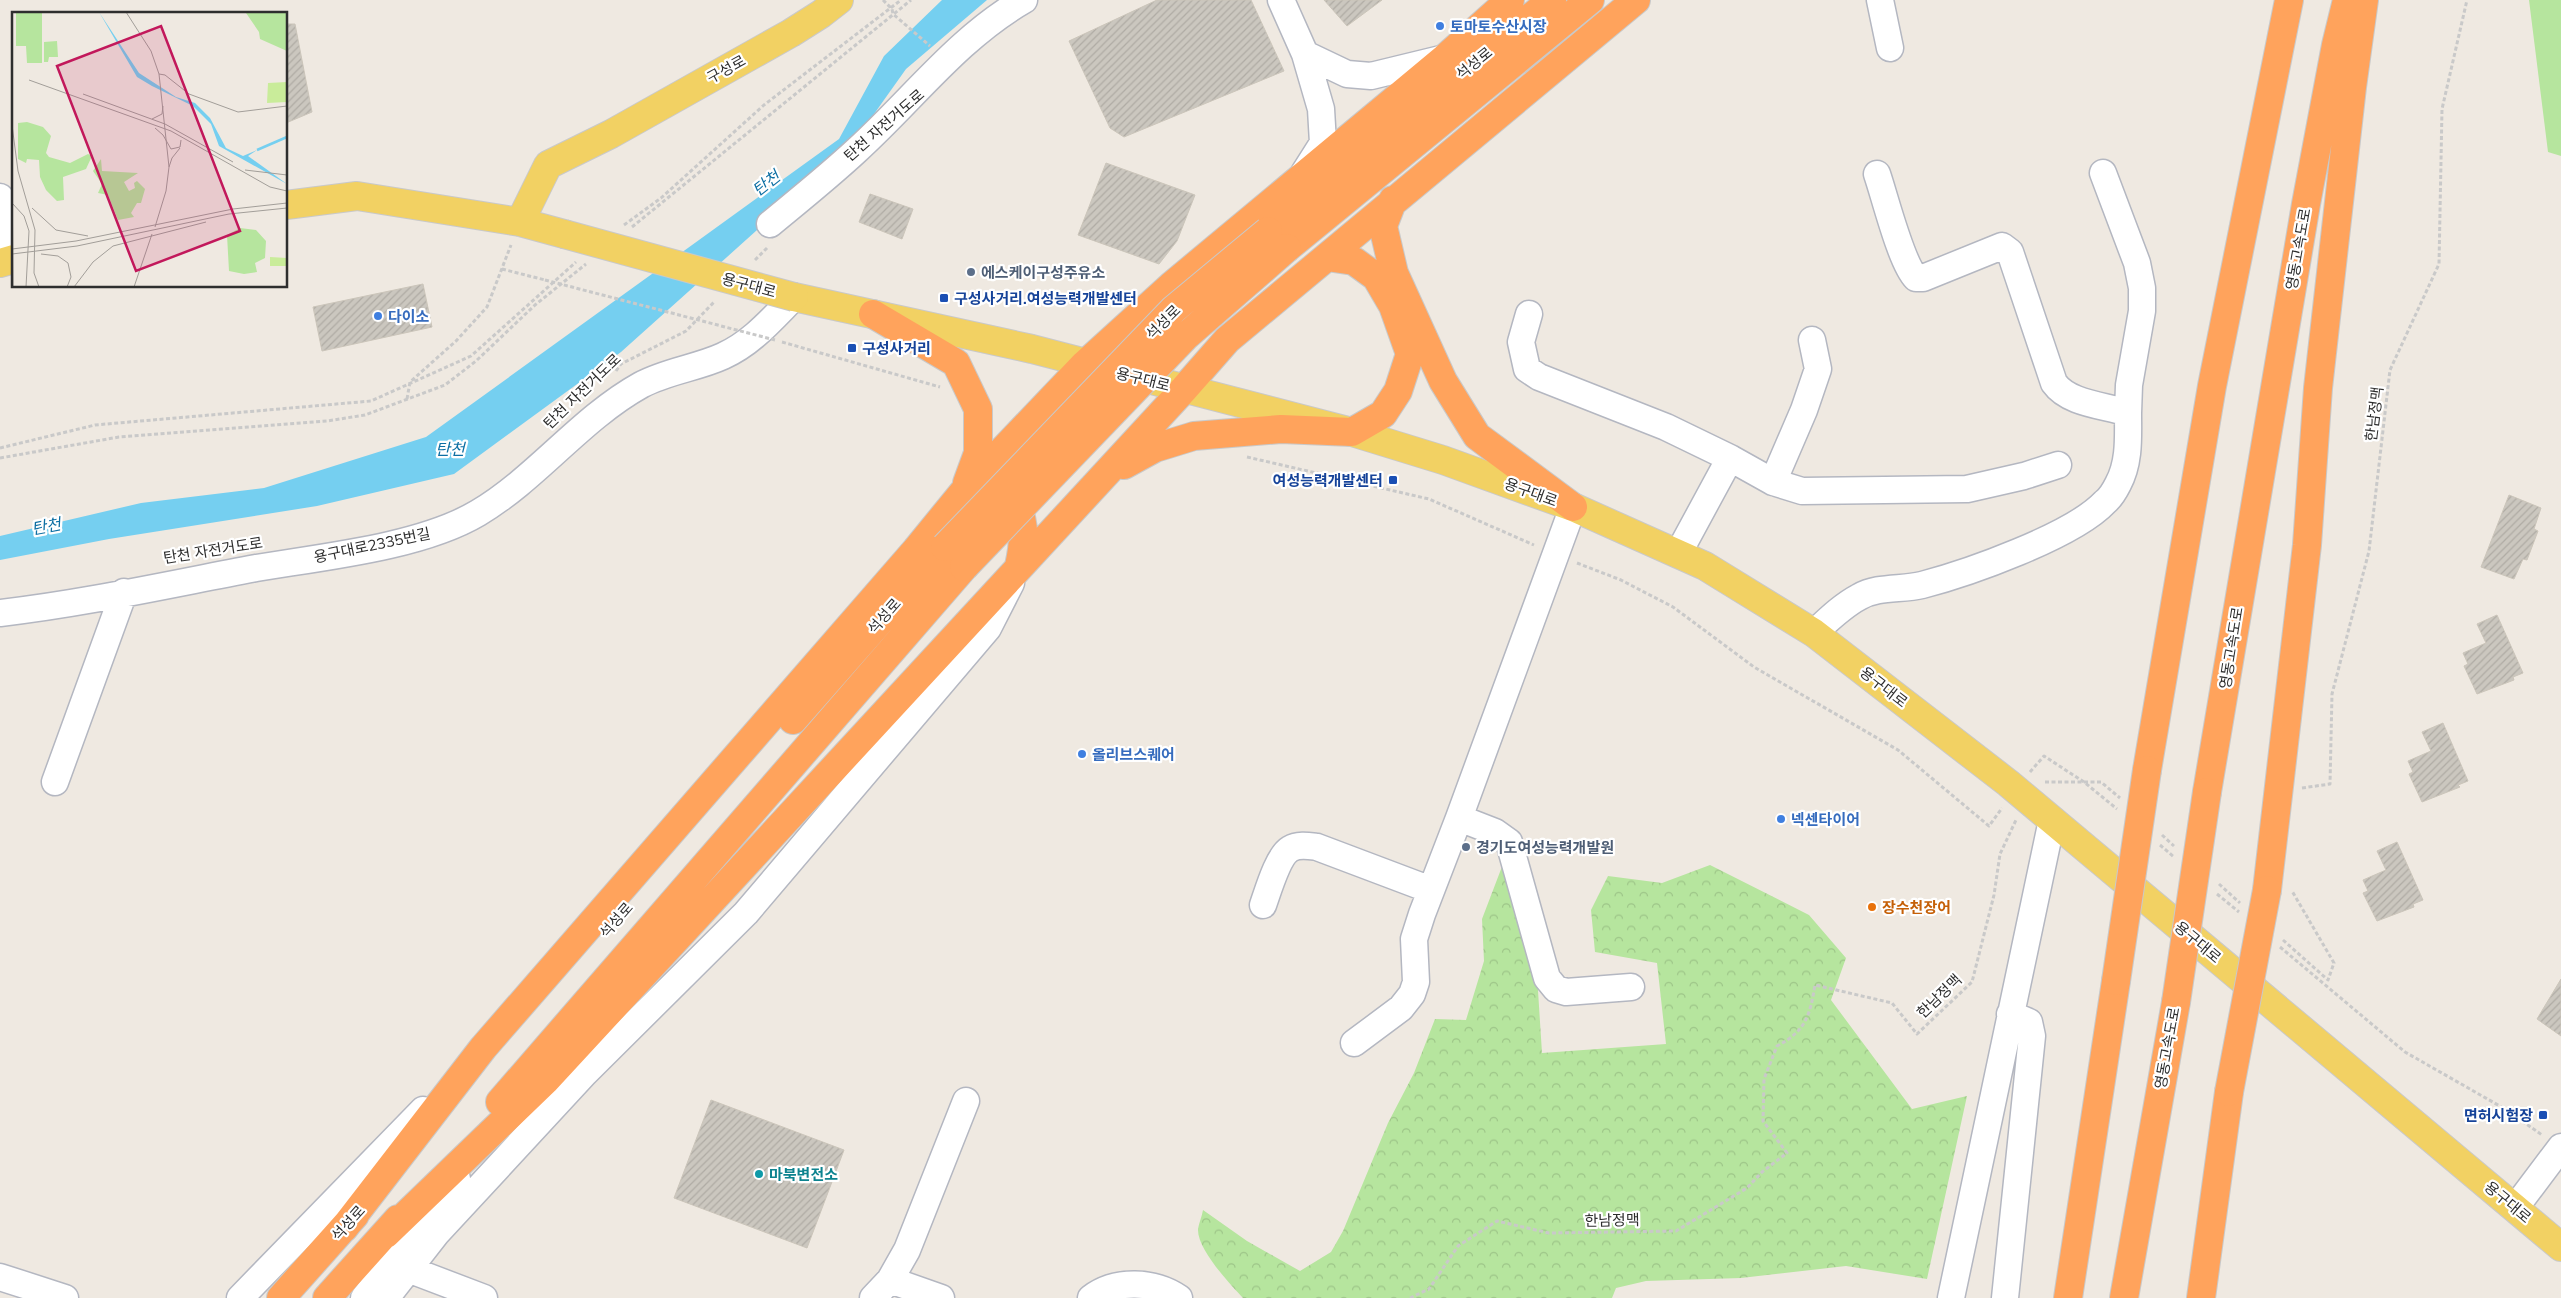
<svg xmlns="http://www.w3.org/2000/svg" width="2561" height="1298" viewBox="0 0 2561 1298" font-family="Mulish,'Noto Sans KR',sans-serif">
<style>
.forest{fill:url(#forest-crowns)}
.park{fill:#b6e59e}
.water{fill:#75cff0}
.building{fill:url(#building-hatch);stroke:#cbc5ba}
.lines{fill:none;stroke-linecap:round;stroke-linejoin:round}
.minor-casing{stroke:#b4b7c1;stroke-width:29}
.major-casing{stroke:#c9c9c9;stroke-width:30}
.highway-casing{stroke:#c9c9c9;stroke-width:30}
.path{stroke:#c9c9c9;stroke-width:3;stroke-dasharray:4 2.5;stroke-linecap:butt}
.minor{stroke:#fff;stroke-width:26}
.major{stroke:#f2d163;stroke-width:28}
.highway{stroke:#ffa35c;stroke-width:28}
.major-bridge-casing{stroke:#c9c9c9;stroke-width:30;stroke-linecap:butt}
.highway-bridge-casing{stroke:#c9c9c9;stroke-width:30;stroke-linecap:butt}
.path-bridge{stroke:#c9c9c9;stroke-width:3;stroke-dasharray:4 2.5;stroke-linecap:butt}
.major-bridge{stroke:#f2d163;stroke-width:28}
.highway-bridge{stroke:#ffa35c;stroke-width:28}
.shop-dot{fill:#3f7fe0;stroke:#fff;stroke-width:2}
.service-dot{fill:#5c6f8a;stroke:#fff;stroke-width:2}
.transit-dot{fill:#1a4fb4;stroke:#fff;stroke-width:2}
.food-dot{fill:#e8710a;stroke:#fff;stroke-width:2}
.culture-dot{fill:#0f9aa8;stroke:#fff;stroke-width:2}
.labels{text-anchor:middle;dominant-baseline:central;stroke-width:4.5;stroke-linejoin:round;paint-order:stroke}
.shop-label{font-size:15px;font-weight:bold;fill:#366cbe;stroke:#fff;text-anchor:start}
.street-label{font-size:15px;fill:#2e2e2e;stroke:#fff}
.service-label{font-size:15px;font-weight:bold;fill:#4e5e75;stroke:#fff;text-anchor:start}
.transit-label{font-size:15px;font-weight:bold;fill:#164399;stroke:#fff;text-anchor:start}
.food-label{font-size:15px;font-weight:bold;fill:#c56008;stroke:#fff;text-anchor:start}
.culture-label{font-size:15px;font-weight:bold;fill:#0d838f;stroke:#fff;text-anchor:start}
.water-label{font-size:16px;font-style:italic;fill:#0d6fa3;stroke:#fff}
.inset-river{fill:none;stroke:#75cff0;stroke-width:2.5}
.inset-road{fill:none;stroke:#a29e99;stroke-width:1}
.view{fill:#c2185b;fill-opacity:0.15;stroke:#c2185b;stroke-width:2.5}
.inset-edge{fill:none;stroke:#2e2e2e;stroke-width:2.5}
</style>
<defs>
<pattern id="forest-crowns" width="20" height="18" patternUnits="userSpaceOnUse" patternTransform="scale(1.25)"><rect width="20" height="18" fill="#b6e59e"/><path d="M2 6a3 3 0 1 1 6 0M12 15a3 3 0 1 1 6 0" fill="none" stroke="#9dc588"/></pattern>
<pattern id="building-hatch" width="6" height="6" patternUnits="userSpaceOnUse" patternTransform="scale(1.25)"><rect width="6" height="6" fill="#cbc7bf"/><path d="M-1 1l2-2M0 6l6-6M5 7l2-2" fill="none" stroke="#afaba4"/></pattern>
</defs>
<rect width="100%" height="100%" fill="#efe9e1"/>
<path class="forest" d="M1503,864L1537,975L1542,1053L1666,1044L1657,963L1595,952L1591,910L1608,876L1662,883L1710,865L1809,915L1846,958L1831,1000L1912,1109L1967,1096L1927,1279L1846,1266L1741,1278L1646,1281L1616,1288L1612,1298H1243C1230,1284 1197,1249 1198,1229C1199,1223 1202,1216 1203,1210L1247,1241L1300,1271L1331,1252L1343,1231L1388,1123L1414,1073L1435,1019L1466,1020L1484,961L1482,919Z"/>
<path class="park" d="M2529,0H2561V156L2548,152Z"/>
<path class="water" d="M942,0H987L906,69L852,145L621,352L454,474L317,506L109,539L0,560V536L141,503L264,488L426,437L839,139L884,56Z"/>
<path class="building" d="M1157,0H1251L1284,71L1124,137L1110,128L1069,41Z
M1324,0H1382L1347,26Z
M286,24H295L312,112L286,123Z
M1106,163L1195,195L1177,241L1159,264L1078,235Z
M870,194L913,209L902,239L859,222Z
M423,284L432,327L322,351L313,307Z
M2509,495L2541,508L2534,529L2538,531L2527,560L2523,559L2514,579L2481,567Z
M2497,615L2523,673L2513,677L2514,680L2477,694L2464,666L2468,664L2463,653L2486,643L2477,624Z
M2443,723L2468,781L2458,785L2460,787L2422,802L2409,774L2413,772L2408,761L2431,751L2422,732Z
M2397,842L2423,900L2413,904L2414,907L2377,921L2363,893L2368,891L2363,880L2386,870L2377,851Z
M2561,979V1036L2537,1019Z
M711,1100L844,1150L807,1248L674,1198Z"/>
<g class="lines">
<defs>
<path id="minor" d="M1281,0L1305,54L1321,109L1323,143L1304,173
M1880,0L1890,48
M1305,54L1347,74L1371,76L1445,58
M2103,173L2137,263L2142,288V311L2129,385L2128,413
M0,197L12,259
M770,224C799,200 829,176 857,150C913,99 958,38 1024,0
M1529,314L1521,342L1527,369L1539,377L1666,427L1730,458
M1773,482L1804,410L1818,369L1812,340
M1678,554L1730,458L1773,482L1802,491L1967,489L2024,476L2058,465
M0,613C86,603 171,584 256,568C322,557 421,547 478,513C537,478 580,419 641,385C667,371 697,368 723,356C752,343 772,319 794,297
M1814,633C1828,620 1842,606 1859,597C1878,586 1901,590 1922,585C1968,573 2073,536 2105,502C2110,498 2115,490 2118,484C2130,462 2128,436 2128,413C2104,405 2069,404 2054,383L2010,252L2002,246L1923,278H1916C1901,263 1885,197 1877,174
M55,782L124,592
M1459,818L1495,832L1509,842L1547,978L1556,989L1566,992L1631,987
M1263,905C1268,891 1278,856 1290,849C1298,844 1309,846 1317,847L1431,890
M1354,1043L1401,1008L1412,994L1416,982L1414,939L1422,914L1459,818L1573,507
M2515,1208L2561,1147
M408,1269L484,1298
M0,1277L65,1298
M890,1280L941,1298
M240,1298L423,1110
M364,1298L457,1179
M386,1298L436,1234L585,1073L746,913L988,628L1011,583
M873,1298L890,1280L907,1250L966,1101
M1091,1298C1116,1279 1154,1281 1179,1298
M1951,1298L2052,820
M2005,1298L2032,1036L2029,1022L2010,1014"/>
<path id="major" d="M286,205L357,196L520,222L564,234
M520,222L548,165L611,134L791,33L821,14L839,0
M0,263L14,259
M794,297L1032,349L1352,432L1443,460L1573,507L1705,566L1814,633L2008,783L2561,1247"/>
<path id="highway" d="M1393,200L1383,226L1394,273L1443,381L1477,436L1573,507
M1268,231L1552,0
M1287,248L1590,0
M873,314L956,363L978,409V453L967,483
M1124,465L1155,448L1194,436L1281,429L1352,432L1383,414L1398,391L1410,354L1393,306L1376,277L1354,261L1327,257
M1006,491C1027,513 1025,539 1019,566
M793,720L945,547
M2147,770L2212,386L2289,0
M2207,792L2306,204L2336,45L2347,0
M2267,890L2307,545L2318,388L2352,87L2364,0
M500,1102L964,567
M344,1228L483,1048L916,550L965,490L1085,364L1171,286L1445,58L1510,0
M386,1234L545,1081L1184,389L1227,340L1636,0
M281,1298L355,1215
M327,1298L398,1219
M2068,1298L2116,981
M2124,1298L2176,1002
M2201,1298L2229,1092"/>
</defs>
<use href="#minor" class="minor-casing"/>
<use href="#major" class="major-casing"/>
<use href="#highway" class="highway-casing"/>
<path class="path" d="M883,0L892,9L893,14L930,46
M624,225L661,198L764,105L901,0
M632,227L911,0
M755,260L768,247
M502,269L545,280
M782,342L940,387
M616,371L621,364L686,331L715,301
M407,399L410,382L456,341L487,307L511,245
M0,448L95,425L371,401L471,356L576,262
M1247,457L1429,499L1534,545
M0,458L119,437L327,421L365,415L445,385L476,361L535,305L586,264
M1577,563L1621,580L1673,607L1754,667L1898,750L1989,826L2002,808
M2030,772L2044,756L2084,782L2117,809
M2045,782H2101L2120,798
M2302,788L2330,784L2332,694L2369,551L2390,370L2439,264L2442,109L2467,0
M2162,835L2174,846
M2160,845L2174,857
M2219,884L2240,903
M2217,894L2239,912
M2283,940L2328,980L2334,963L2292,891
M2280,947L2405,1052L2505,1109L2542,1135
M1410,1298L1429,1289L1458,1246L1497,1221L1549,1233L1676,1231L1747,1188L1762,1172L1787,1153L1763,1121L1764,1079L1777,1046C1806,1031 1810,1015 1815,985L1892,1003L1917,1034L1972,982L1994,895L2000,854L2016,820"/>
<use href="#minor" class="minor"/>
<use href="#major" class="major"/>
<use href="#highway" class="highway"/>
<defs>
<path id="major-bridge" d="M564,234L794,297"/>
<path id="highway-bridge" d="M945,547L1174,309L1268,231
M964,567L1185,337L1287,248
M2116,981L2147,770
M2176,1002L2207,792
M2229,1092L2267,890"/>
</defs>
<use href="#major-bridge" class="major-bridge-casing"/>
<use href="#highway-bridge" class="highway-bridge-casing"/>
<path class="path-bridge" d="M545,280L775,340"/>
<use href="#major-bridge" class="major-bridge"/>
<use href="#highway-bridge" class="highway-bridge"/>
</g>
<g class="shop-dot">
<circle cx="1440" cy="26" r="5"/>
<circle cx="378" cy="316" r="5"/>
<circle cx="1082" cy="754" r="5"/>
<circle cx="1781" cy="819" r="5"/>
</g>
<g class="service-dot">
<circle cx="971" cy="272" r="5"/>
<circle cx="1466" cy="847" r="5"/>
</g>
<g class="transit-dot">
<rect x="939" y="293" width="10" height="10" rx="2.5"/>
<rect x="847" y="343" width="10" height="10" rx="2.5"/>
<rect x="1388" y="475" width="10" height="10" rx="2.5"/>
<rect x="2538" y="1110" width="10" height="10" rx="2.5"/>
</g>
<circle class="food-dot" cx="1872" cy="907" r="5"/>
<circle class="culture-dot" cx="759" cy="1174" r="5"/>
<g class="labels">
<g class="shop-label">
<text x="1450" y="26">토마토수산시장</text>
<text x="388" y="316">다이소</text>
<text x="1092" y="754">올리브스퀘어</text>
<text x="1791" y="819">넥센타이어</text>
</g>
<g class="street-label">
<text transform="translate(1474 63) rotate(-39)">석성로</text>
<text transform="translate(726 69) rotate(-29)">구성로</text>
<text transform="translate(884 125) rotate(-41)">탄천 자전거도로</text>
<text transform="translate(2298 249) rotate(-80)">영동고속도로</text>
<text transform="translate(749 285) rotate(15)">용구대로</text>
<text transform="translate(1163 322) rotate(-45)">석성로</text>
<text transform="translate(1143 379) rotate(14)">용구대로</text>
<text transform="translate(582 391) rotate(-44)">탄천 자전거도로</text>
<text transform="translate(2374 414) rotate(-83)">한남정맥</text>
<text transform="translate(1531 492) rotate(20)">용구대로</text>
<text transform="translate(372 545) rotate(-12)">용구대로2335번길</text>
<text transform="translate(213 550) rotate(-9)">탄천 자전거도로</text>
<text transform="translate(884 616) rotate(-49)">석성로</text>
<text transform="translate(2231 648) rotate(-81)">영동고속도로</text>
<text transform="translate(1884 687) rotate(38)">용구대로</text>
<text transform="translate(616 920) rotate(-49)">석성로</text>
<text transform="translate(2198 942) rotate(40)">용구대로</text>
<text transform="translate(1939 996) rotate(-44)">한남정맥</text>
<text transform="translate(2167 1048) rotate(-80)">영동고속도로</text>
<text transform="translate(2508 1202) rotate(40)">용구대로</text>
<text transform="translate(1612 1220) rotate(-1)">한남정맥</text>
<text transform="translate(348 1223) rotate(-48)">석성로</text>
</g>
<g class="service-label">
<text x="981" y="272">에스케이구성주유소</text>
<text x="1476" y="847">경기도여성능력개발원</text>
</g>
<g class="transit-label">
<text x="954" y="298">구성사거리.여성능력개발센터</text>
<text x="862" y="348">구성사거리</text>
<text x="1383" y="480" text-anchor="end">여성능력개발센터</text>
<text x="2533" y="1115" text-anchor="end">면허시험장</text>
</g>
<g class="food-label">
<text x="1882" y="907">장수천장어</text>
</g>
<g class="culture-label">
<text x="769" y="1174">마북변전소</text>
</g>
<g class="water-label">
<text transform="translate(766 183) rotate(-38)">탄천</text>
<text x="450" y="449">탄천</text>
<text transform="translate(46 526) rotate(-11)">탄천</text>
</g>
</g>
<g transform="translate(12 12)">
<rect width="275" height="275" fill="#efe9e1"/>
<path d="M4,0L30,1V51H15L14,34H4ZM45,29L46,45H37L36,50H32V30Z" fill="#b6e59e"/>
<path d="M15,110L31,115L39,124L34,141L37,145L58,151L76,142L80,144L74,157L51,165L52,188L45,189L34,178L28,165L27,148L15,147L14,151L6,147V111ZM89,147L90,159L126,161L112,170L117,179L123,176L122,171L125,169L133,177L129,191H125L119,201L122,205L106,208L96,183L86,181L90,172L81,159Z" fill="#b6e59e"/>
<path d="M275,0V39L248,27L247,20L234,1ZM228,216L244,218L254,229L253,246L243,251L245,260L232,262L217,259L215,223Z" fill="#b6e59e"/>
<path d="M275,70V90L255,91L256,71ZM258,245L275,246V254H258Z" fill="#c9ec9a"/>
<path d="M87,0L127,61L164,85L183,91L198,106L214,136L231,144L245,138L236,144L275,172L207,134L199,112L181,94L140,74L125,65Z" fill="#75cff0"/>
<path class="inset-river" d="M245,138L275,125"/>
<path class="inset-road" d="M114,0L139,39L147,62L157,155L154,179L143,215M147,62L153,63L177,82L226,100L275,94M17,68L159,119L258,175L275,179M71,82L153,112L221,150M140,107L150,102L151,94M0,113L6,159L23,218L22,261L27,275M143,116L151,123L159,137L168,135L169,128M0,142L1,275M157,155L160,146L168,136M233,158L275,163M0,191L12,204L17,219L14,275M20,196L44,218L76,224M0,237L64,229L221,197L275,191M0,242L65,234L217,202L275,196M29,242L46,244L56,251L59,265L55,275M62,275L81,250L101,234L194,210M122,275L140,222"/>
<path class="view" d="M149,14L228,219L124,259L45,54Z"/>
<rect width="275" height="275" class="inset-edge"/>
</g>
</svg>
